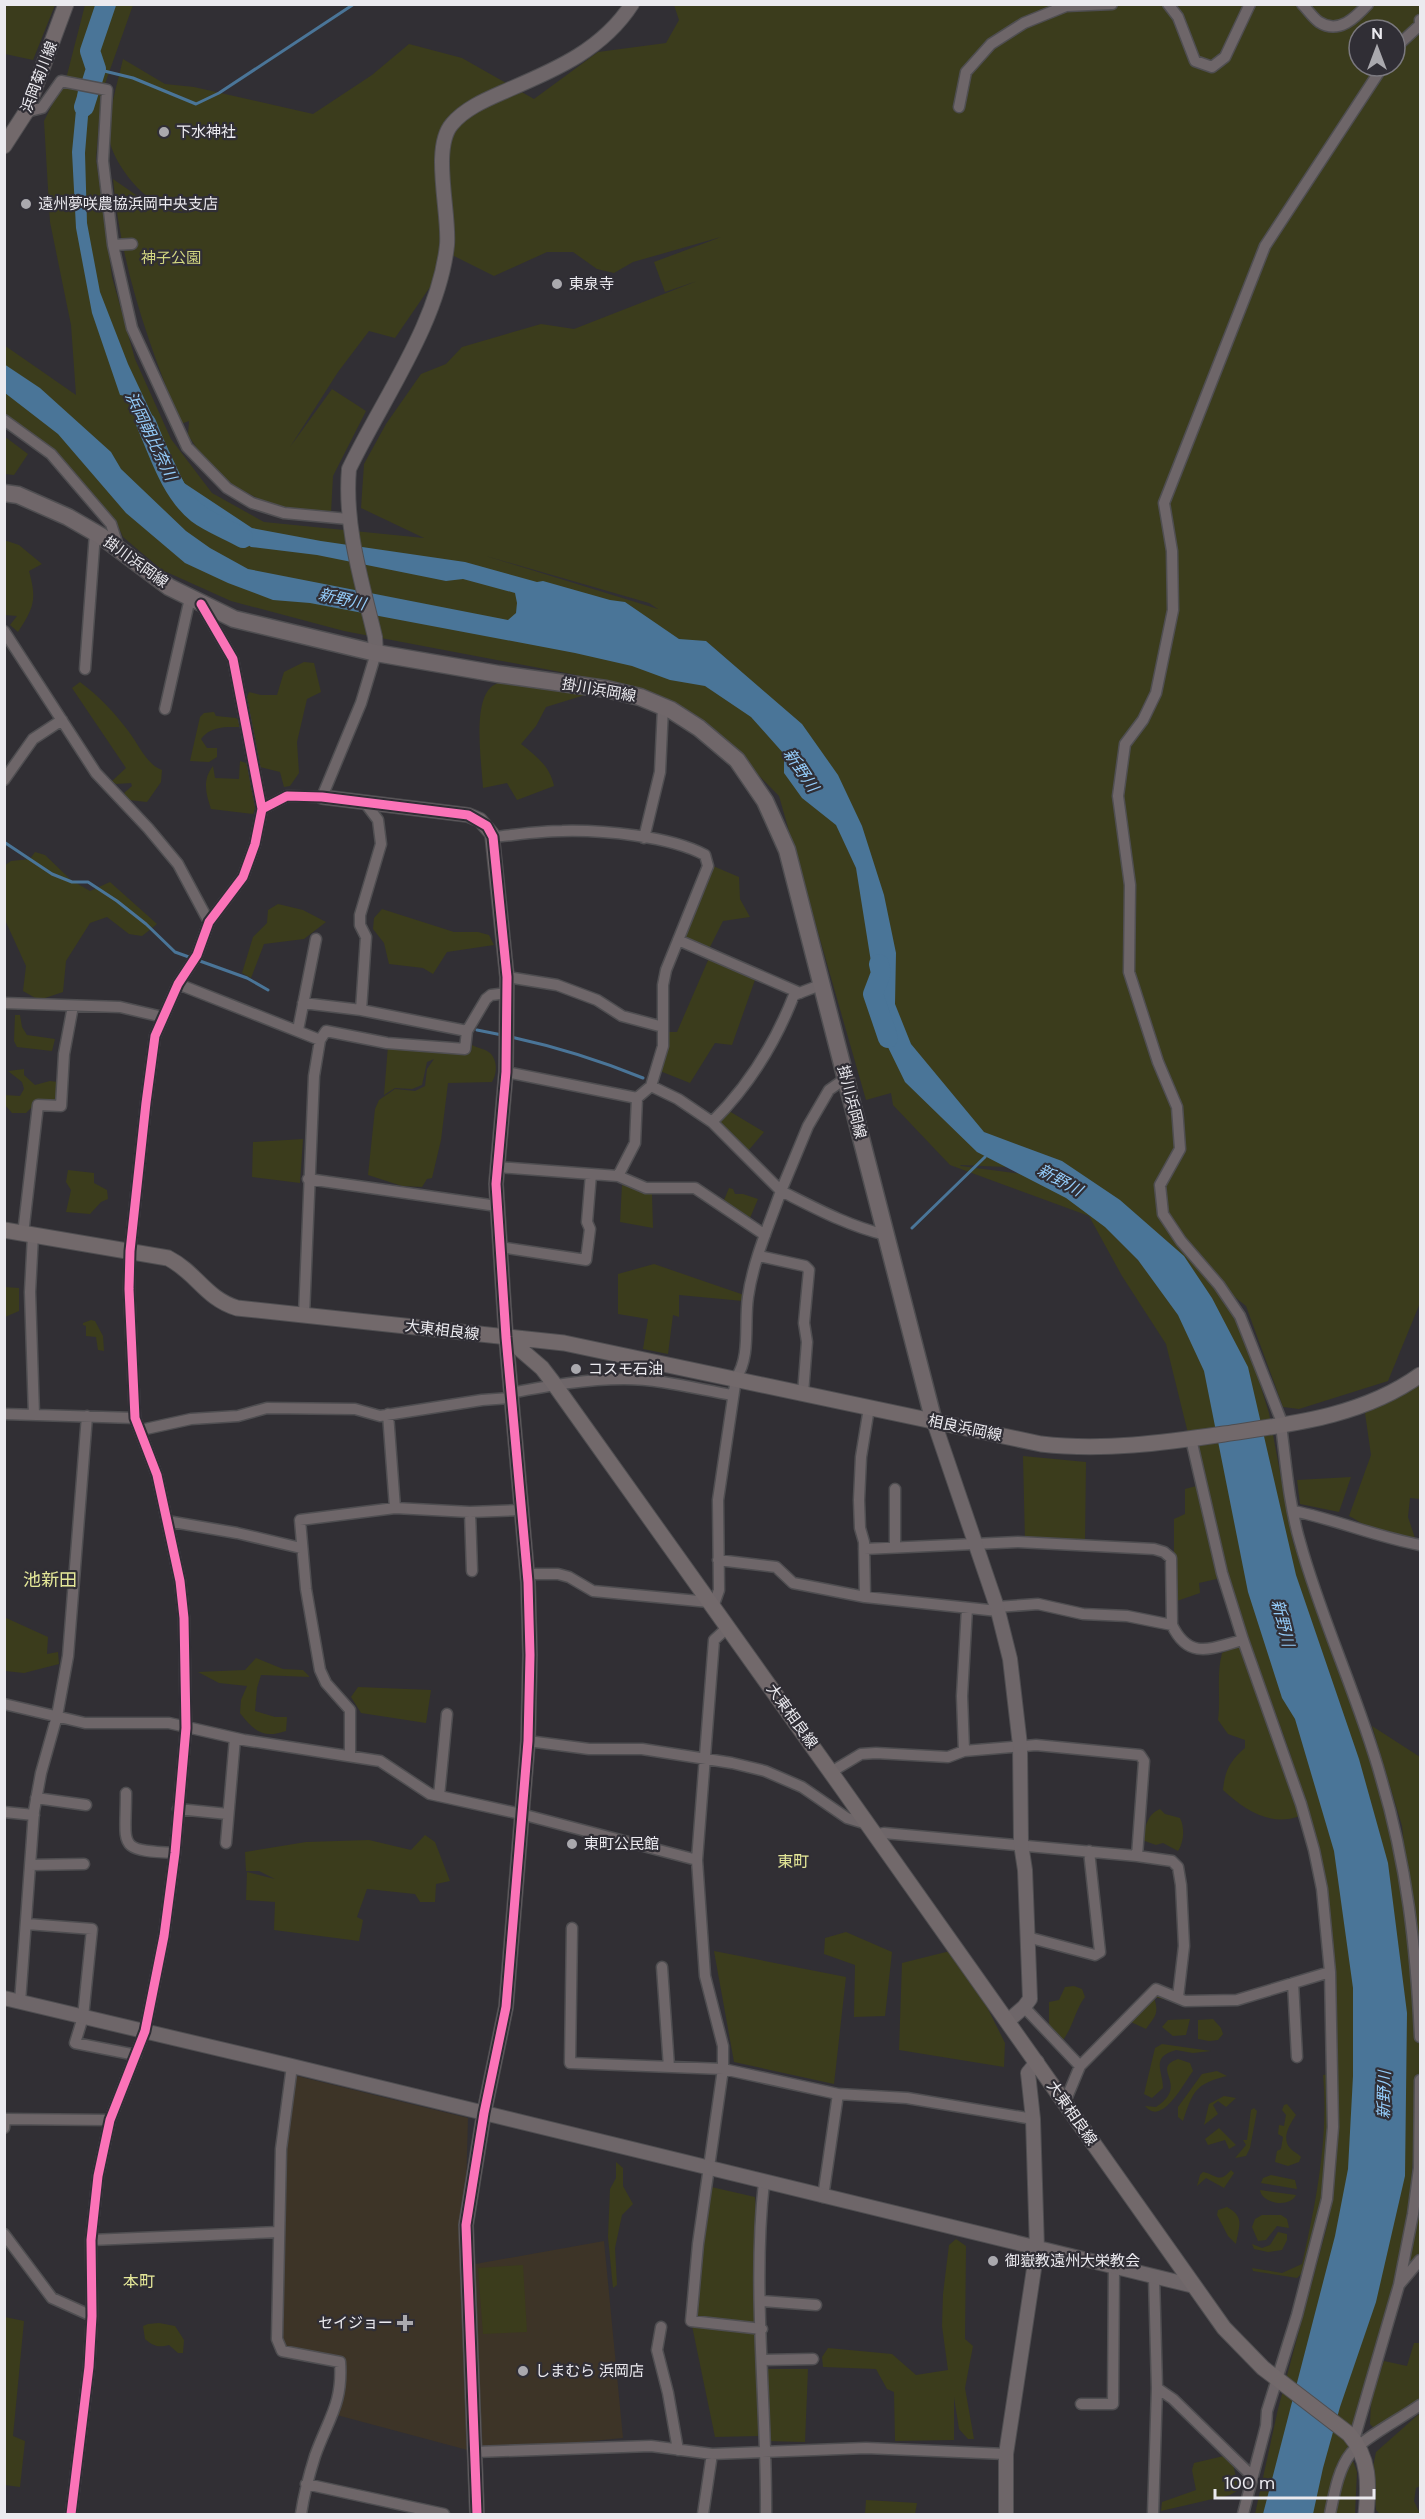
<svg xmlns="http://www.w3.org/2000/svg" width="1425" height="2519" viewBox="0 0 1425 2519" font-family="'DM Sans','Noto Sans JP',sans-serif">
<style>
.commercial{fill:#3d3427}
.green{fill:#3b3c1c;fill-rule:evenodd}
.water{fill:#4a7598}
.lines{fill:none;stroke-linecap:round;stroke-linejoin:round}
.stream{stroke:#4a7598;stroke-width:3}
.river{stroke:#4a7598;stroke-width:20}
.minor-casing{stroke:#4f4e51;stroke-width:13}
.tertiary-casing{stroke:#4f4e51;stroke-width:16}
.secondary-casing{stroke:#4f4e51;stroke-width:17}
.primary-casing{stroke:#4f4e51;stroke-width:19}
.minor{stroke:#6e6669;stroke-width:10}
.tertiary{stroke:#6e6669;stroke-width:14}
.secondary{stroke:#72696b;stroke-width:15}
.primary{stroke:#70676a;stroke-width:16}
.cycleway-casing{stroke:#302e35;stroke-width:13}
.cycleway{stroke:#fb73b8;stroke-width:9}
.poi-dot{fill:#aaa9ae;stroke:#302e35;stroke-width:2}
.labels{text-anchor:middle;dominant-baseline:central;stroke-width:4.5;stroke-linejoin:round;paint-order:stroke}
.street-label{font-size:15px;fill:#ebeaef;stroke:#302e35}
.poi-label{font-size:15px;fill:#ebeaef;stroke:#302e35;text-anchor:start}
.park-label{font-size:15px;fill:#d2d681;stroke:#302e35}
.water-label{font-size:16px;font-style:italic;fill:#94ccfa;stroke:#302e35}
.neighbourhood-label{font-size:16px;fill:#e4e798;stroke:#302e35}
.quarter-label{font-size:18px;fill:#e4e798;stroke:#302e35}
</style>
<rect width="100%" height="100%" fill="#312f34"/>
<path class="commercial" d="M297,2076L468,2118L464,2266L604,2241L623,2438L475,2452L333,2414L338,2359L281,2348V2149Z"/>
<path class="green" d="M5,4L55,5L33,60L5,54Z
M85,5H133L101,95L96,159L112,277L135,359L171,439L212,493L264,522L424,538L361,508L364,464L386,424L421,374L446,364L462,347L541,324L574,329L697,281L665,292L654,262L721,237L633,262L614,273L597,269L573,252H547L494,276L452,255L395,338L369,331L338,372L290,447L332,389L366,411L333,476L331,513L274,507L229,483L202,456L188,435L189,421L181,424C148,343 121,267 113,179C139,196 167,223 199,209C193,209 186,212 180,211C150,210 114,167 109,138C106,121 119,77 123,59L165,84L194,87L313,114L372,75L409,44L462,58L534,99L598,52L666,43L679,20L674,5H1420V1303L1388,1381L1299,1409L1283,1407L1246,1306L1205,1273L1238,1313L1269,1413L1293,1542L1319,1619L1374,1756L1409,1890L1402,1826L1372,1726L1420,1757V2253L1405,2268L1418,2175L1420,2082L1408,2215L1387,2319L1348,2447L1357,2472L1355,2514H1255L1278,2409L1329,2219L1333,2186V2078L1322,1889L1290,1753L1218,1555L1166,1344L1122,1276L1089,1216L950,1165L893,1105L891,1093L866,1100L779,796L713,729L634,686L344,631L231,601L162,570L123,537L119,528L84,489L5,415L4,345L76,395L71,325L50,222L44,121L67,75ZM1359,30H1395V66H1359ZM486,556L649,603L658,609ZM960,1165L1053,1169L1060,1179L961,1166Z
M4,436L28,454L14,475L5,474Z
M4,540L19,545L42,564L29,571C37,600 34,607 18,632L10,625L17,616L5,615Z
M304,662L314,663L321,692L307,699L297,742L299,773L290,786L284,787L280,772L256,766L246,699L249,692L261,695H277L284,672Z
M517,680L560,688L585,695L546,707L536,726L521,744C536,756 550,766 554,786L517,800L507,783L483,788C482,765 471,698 494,685C500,681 510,681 517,680Z
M80,682C99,696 115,713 129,732C139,745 146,764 162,770L161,782L147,802L129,800L124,793L132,786L131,783L116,784L112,781L126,768L72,688Z
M214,712L216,716L236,718L243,722V727C228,727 211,725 201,739L207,748H217V757L209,762L190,761L200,717L204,713Z
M240,761L249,764L257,803L253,814L211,809C206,794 202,780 213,766L215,778L239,779Z
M35,852L45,855L71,880L90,891L110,882L157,924L142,936L129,934L107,917L90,923L66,961L63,992L39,1000L23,991L26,966L5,920L4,866L11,861L30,859Z
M713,866L739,877L740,899L750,917L723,921L708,951L683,941Z
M278,904L303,910L326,922L304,939L264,944L251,978L242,973L253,937L267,923L268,910Z
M382,909L454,932H478L489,935L494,945L447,952L433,974L423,968L389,964L384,943L373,929L374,918Z
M709,958L756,977L732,1045L715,1043L690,1083L660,1071L669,1032H677Z
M15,1015H20L22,1027L27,1035L55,1039L52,1051L17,1047L14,1041Z
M472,1045C477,1048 486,1049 490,1053C498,1061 497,1074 492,1082L448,1083L441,1140L432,1178L427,1179L422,1187L402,1186L368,1175L375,1109L379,1100L395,1089L415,1091L425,1086L427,1069L434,1059L427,1062L422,1085L412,1089L395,1088L384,1095L388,1046L460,1050L461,1055L471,1052Z
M24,1069V1075L35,1085L50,1081L58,1082V1099L48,1104L37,1102L26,1113H12L5,1105L4,1095L20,1096L24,1089L22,1082L8,1071Z
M729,1111L764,1132L748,1151L717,1123Z
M303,1139L300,1183L252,1177L253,1142Z
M68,1170L94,1173V1183L107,1190L108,1199L101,1202L90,1214L66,1212L71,1190L66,1182Z
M622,1185L652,1194L653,1228L620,1222Z
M729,1188L733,1189L735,1194H743L758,1199L750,1218L724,1200Z
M654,1264L744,1295L743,1301L679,1295V1317L673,1315L668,1354L643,1349L648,1319L618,1314V1274Z
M5,1287L19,1288V1311L5,1317Z
M91,1320L95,1321L103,1336L104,1351L98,1350L96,1337L86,1336V1326L83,1325V1323Z
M1420,1384V1499L1410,1498L1408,1517L1415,1538C1396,1548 1366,1525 1349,1516L1371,1455L1365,1413Z
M1023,1456L1086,1462L1085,1542H1025Z
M1351,1477L1339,1512L1300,1504L1297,1480Z
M1200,1485L1221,1578L1199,1583L1200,1593L1174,1602V1519L1185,1514V1489Z
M4,1617L48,1637L47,1654L58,1652L59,1664L24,1673L5,1671Z
M1244,1643L1300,1816C1270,1827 1245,1810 1223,1790C1225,1770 1230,1761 1245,1748V1740L1228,1734L1218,1720C1221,1697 1216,1676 1222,1653Z
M256,1658L283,1669L303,1670L310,1677L261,1675L257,1688L255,1711L275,1717H287L286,1731C263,1739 254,1731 240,1713L241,1700L247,1686L219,1683L198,1672L245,1670Z
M358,1687L431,1690L426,1723L361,1713L351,1697Z
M1160,1809L1165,1814L1180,1818C1185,1828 1184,1842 1178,1851L1163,1843L1156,1845L1142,1840C1146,1827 1146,1815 1160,1809Z
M425,1835L435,1842L450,1881L436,1884L435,1902H420L415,1894L367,1889L357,1917L363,1920L359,1941L274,1930L275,1902L246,1900L247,1872L275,1879L259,1871H246L245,1852L306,1842L369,1840L411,1850Z
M846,1932L892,1952L885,2016L854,2017L855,1965L824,1954L825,1938Z
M714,1951L846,1977L834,2084L734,2062Z
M950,1951L983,1999L1005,2043L1004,2067L899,2050L902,1963Z
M1074,1986L1082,1989L1085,1997C1075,2010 1074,2025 1063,2040L1049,2030V2002L1059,2000L1065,1987Z
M1159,1990L1185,2001L1236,2005L1194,2006L1154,1997C1159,2014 1156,2015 1146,2029L1131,2022Z
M1190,2019L1186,2035L1173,2036L1162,2027L1168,2020Z
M1213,2019L1221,2028L1223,2034L1218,2040L1209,2041L1198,2039V2020Z
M1162,2044L1211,2051L1193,2053L1176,2050C1150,2057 1163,2071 1163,2088L1152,2098L1144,2094L1155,2048Z
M1178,2059L1190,2063L1193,2071C1183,2084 1162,2127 1145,2106L1156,2107C1191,2084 1149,2069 1178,2059Z
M1217,2071L1227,2076C1195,2084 1193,2091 1183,2121L1178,2117V2107L1202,2074Z
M1330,2074L1332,2101L1323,2197L1309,2266L1297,2278L1253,2271L1252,2268L1282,2273L1302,2264C1316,2204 1329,2135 1323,2075Z
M1224,2096L1236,2098L1226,2107L1218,2101L1213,2105L1218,2114L1204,2125L1209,2104Z
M1287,2104L1296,2115C1290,2124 1281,2138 1290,2148C1293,2152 1298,2153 1301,2157L1299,2162L1288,2166L1275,2162L1277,2151L1281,2149L1283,2137L1278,2134L1279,2125L1284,2126L1286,2115L1282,2110L1284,2105Z
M1254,2108L1257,2111L1250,2148L1246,2156L1235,2158L1246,2145L1243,2140H1247L1251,2110Z
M1219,2128L1236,2145L1229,2149L1225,2140L1208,2145L1205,2139Z
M616,2162L623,2168V2186L633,2204L622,2215L615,2248L617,2285L613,2288L608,2237L610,2189L616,2178Z
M1231,2170L1234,2173L1224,2188L1206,2178L1197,2186L1200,2175L1203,2172C1217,2175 1219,2184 1231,2170Z
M1271,2175L1295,2180L1297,2189L1261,2183L1263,2178Z
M707,2186L755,2197L758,2237L756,2332L759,2436L715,2437L691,2321Z
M1260,2190L1296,2195C1290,2208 1262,2204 1260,2190Z
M1227,2207C1245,2217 1239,2225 1236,2244L1228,2236L1217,2215L1218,2210Z
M1262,2215H1281L1287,2219L1289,2228L1277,2226L1266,2240L1258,2241L1252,2227L1255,2219Z
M1278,2232L1287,2234V2240L1282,2250L1268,2252L1254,2249L1252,2244L1262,2248L1270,2245Z
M956,2239L966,2246L965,2339L973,2346L965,2388L974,2439H968L959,2429L954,2397V2440L895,2441L894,2392L887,2389L876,2369L823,2367L822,2357L828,2348L892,2354L916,2375L948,2370L942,2326L943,2294L949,2245Z
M523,2265L527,2332L483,2334L478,2268Z
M5,2317L24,2321L13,2436L25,2441L20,2487L5,2485Z
M159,2323L175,2326L184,2340L183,2353H178L169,2345C159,2348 153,2346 145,2339L143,2326L148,2324Z
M1414,2343H1420V2401L1375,2429L1370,2424L1371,2400L1384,2361L1407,2366Z
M763,2369H808L805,2442L766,2441Z
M1420,2413V2486L1416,2488L1414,2501L1420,2514H1380L1376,2510L1373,2467L1376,2452Z
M1228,2455L1233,2464L1239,2490L1230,2495L1161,2511L1162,2502L1196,2490L1192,2470L1194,2463Z
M866,2500L917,2503L915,2514H865Z"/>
<path class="water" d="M78,89L90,92L85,153L87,223L100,292L128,364L184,483L252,528L321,541L465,562L537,582L543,581L610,600L625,602L679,639L706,641L802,724L838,775L862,826L884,895L896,953L895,1004L911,1044L984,1132L1062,1161L1120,1200L1184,1256L1212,1298L1248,1367L1296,1575L1359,1759L1388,1863L1407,2013L1405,2176L1376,2302L1340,2407L1323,2468L1313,2514H1263L1335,2236L1348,2169L1353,2076V1988L1334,1851L1295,1719L1282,1698L1248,1592L1204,1371L1178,1315L1138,1260L1105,1227L1066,1198L977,1152L905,1082L883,1037L856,868L836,825L802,798L784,773V754L751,717L705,686L670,680L632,666L575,653L310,603L273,600L228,583L185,563L126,513L58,434L5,393L4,364L40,388L111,452L121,469L186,531L210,548L248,569L508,620L516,613L517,603L515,593L463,579L446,581L317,555L251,547L190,504L171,476L126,396L120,395L92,313L76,228L72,152Z"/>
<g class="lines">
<path class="stream" d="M96,69L133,78L196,104L219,93L354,4
M4,842L52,874L72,882H88L117,901L146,924L175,952L247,978L268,990
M477,1030L502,1035
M511,1037C557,1047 599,1060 643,1078
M912,1228L985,1157"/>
<path class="river" d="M84,107L96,69L90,51L106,4
M146,423C159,453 171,492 197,513C210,523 229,530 243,538
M879,964L881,973L873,994L888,1038"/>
<defs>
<path id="minor" d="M1168,4L1178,17L1195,61L1212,67L1225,57L1250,4
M1302,4C1308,10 1313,18 1319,22C1339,35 1356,17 1368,4
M1395,48L1420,25V20
M959,107L966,72L991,44L1024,23L1066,6L1112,4
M26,112L42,108L61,81L107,90L103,161L113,245L132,328L187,447L227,488L252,503L284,513L348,519
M113,245L132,244
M4,420L51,454L111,524L119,549
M4,631L96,773L148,828L178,864L209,922
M85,669L95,533
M165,709L190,598
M4,780L33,739L62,720
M262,809L287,796L322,797L361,703L376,653
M493,837C515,835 539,831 562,831C602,830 670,836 705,855L708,866L666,970L663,985V1027
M644,838L660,772L663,707
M678,940L800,993
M507,977L557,985L597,1000L622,1016L663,1027V1046L651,1086L678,1099L712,1122L781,1191C769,1225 753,1261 748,1297C744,1324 751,1356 736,1378L718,1500L719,1590L713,1607
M178,984L320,1040L314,1076L304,1315
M4,1003L120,1007L163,1017
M303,1003L361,1010L467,1031
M361,1010L366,937L360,925V915L381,844L378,820L366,804
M298,1030L316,939
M320,1040L326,1031L387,1043L465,1049L467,1031L486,999L491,995L507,993
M506,1072L637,1098
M846,1078L829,1090L808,1126L781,1191C815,1208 848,1226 886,1235
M712,1122C748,1087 776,1041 794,995L823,984
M498,1167L618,1176L646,1188H695L765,1235
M618,1176L635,1143L637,1098L651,1086
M308,1179L497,1206
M23,1234L38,1105L61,1106L64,1054L73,1006
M33,1235L30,1292L34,1415
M500,1247L586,1260L590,1229L587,1222L591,1174
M759,1256L805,1266L809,1270L804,1323L807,1342L803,1393
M510,1393C548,1386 586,1379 624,1379C661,1379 697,1389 733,1395
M4,1414L135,1418
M388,1414L395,1508
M1281,1425C1286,1464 1289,1505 1300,1542C1322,1622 1359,1698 1381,1778C1407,1865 1416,1947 1420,2037
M1283,1425L1240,1316L1219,1285L1181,1241L1163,1214L1160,1185L1180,1149L1177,1107L1158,1062L1129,972L1130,885L1118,796L1125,744L1143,720L1156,693L1173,610L1172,551L1164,503L1265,246L1383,66
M141,1430L191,1419L238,1416L267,1408L355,1409L380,1416L482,1400L511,1398
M1191,1439L1222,1573L1243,1640L1301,1804L1314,1850L1322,1889L1330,1972L1333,2127L1327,2199L1297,2315L1267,2411L1266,2426L1243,2514
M1294,1511C1337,1520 1377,1537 1420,1545
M470,1512L472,1571
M167,1521L237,1533L301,1548
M895,1547V1489
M864,1549L1018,1542L1154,1549L1164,1552L1171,1558L1172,1625C1189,1661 1212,1648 1243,1640
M718,1560L776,1567L793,1583L865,1597L998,1611
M527,1574H558L569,1577L593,1591L709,1602
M865,1597L864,1542L860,1528L859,1500L861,1457L869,1408
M997,1607L1038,1604L1083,1614L1127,1616L1172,1625
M727,1628L714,1640L697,1860L705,1976L723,2046V2069L698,2244L691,2321L762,2329
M4,1704L85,1723H169L244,1740L380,1761L430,1794L521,1814L697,1860
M528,1741L589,1749H642L732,1763L765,1771L802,1787L847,1818L867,1824
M964,1751L962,1696L967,1608
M350,1756V1710L326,1683L320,1670L306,1589L300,1520L395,1508L470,1512L521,1510
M831,1772L861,1754L876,1753L948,1757L964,1751L1036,1745L1140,1755L1144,1761L1137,1856
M126,1793C126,1848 116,1850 175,1853
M439,1796L447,1714
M36,1798L86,1805
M178,1809L228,1814
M4,1812L34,1815
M874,1835L884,1833L1137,1856L1172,1861L1178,1867L1181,1885L1184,1946L1178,1997
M226,1843L235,1738
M30,1865L84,1864
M27,1924L92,1929L83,2017L75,2043L136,2055
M572,1928L570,2063L723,2069L838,2094L823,2197
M1027,1937L1095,1955L1100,1952L1089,1851
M662,1967L669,2067
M1293,1983L1297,2057
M20,2002L34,1811L41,1773L57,1716L68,1656L87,1416
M1024,2007L1080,2066
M292,2066L281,2149L277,2339L282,2351L340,2362C343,2404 328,2419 315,2456C309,2475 304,2494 301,2514
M838,2094L907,2098L1033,2119
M1065,2102L1080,2066L1156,1989L1185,2001L1237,2000L1330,1972
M4,2128L5,2119L110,2120
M764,2182C752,2292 767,2404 766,2514
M4,2234L52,2298L92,2316
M91,2240L279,2232
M1399,2285L1413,2214L1419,2168L1420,2080
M761,2301L816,2305
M661,2327L657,2350L668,2393L678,2450
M763,2360L813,2359
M1157,2388L1173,2399L1252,2476
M1081,2404H1113L1114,2267
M1354,2440L1399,2285L1420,2260
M475,2452L651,2446L712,2454L866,2448L1006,2454
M306,2484L444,2514
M71,2514L89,2367L92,2316L91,2240L98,2176L110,2120L145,2031L164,1936L175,1853L186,1728L184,1618L180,1581L157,1475L135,1418L129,1289L130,1251L146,1103L155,1036L178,984L197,955L209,922L243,877L255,844L262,809L233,659L201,604
M703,2514L712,2454
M1153,2514L1157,2388L1154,2277
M1330,2514C1334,2495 1338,2469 1351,2453C1365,2437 1402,2418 1420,2405"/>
<path id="tertiary" d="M376,653L375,637C362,582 344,526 349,469C382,400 439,322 447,245C450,214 431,148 452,124C466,107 490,98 510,89C557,69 603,49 632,4
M322,797L468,815L480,820L492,834L507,977L506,1072L496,1184L506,1337L528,1582L530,1655L528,1741L506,2007L484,2113L466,2225L477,2514
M934,1422L997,1607L1010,1659L1020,1745L1021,1844L1025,1870L1030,1999L1024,2007L1008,2021
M4,1998L292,2066L1194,2286
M1006,2514V2454L1037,2249L1033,2119L1028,2073L1037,2062"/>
<path id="secondary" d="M4,146L26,112L66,4
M4,1230L168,1258C197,1273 205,1298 237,1308L564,1343L1041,1444C1103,1451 1163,1443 1224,1434C1292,1424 1363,1416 1420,1375
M506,1337L542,1368L552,1381C778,1695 1000,2013 1224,2328L1263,2368L1349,2434C1370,2458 1369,2485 1366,2514"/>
<path id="primary" d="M4,493L18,495L68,517L101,536L169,587L234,619L376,653L498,674L606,689L640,697L671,710L699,728L737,760L765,801L787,850L934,1422"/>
</defs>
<use href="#minor" class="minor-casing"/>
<use href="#tertiary" class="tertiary-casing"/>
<use href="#secondary" class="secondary-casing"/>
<use href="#primary" class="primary-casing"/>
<use href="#minor" class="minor"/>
<use href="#tertiary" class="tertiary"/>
<use href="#secondary" class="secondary"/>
<use href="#primary" class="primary"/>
<defs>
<path id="cycleway" d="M262,809L287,796L322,797L468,815L487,826L493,837L507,977L506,1072L496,1184L506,1337L528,1582L530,1655L528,1741L506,2007L484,2113L466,2225L477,2514
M71,2514L89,2367L92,2316L91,2240L98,2176L110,2120L145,2031L164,1936L175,1853L186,1728L184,1618L180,1581L157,1475L135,1418L129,1289L130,1251L146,1103L155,1036L178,984L197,955L209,922L243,877L255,844L262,809L233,659L201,604"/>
</defs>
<use href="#cycleway" class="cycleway-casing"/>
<use href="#cycleway" class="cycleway"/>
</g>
<g class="poi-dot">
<circle cx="164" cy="132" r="6"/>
<circle cx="26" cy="204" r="6"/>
<circle cx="557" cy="284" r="6"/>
<circle cx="576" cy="1369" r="6"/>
<circle cx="572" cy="1844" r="6"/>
<circle cx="993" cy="2261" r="6"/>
<path d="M402 2314h6v6h6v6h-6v6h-6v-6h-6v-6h6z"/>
<circle cx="523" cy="2371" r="6"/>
</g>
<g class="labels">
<g class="street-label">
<text transform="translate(39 77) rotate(-69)">浜岡菊川線</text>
<text transform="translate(136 562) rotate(36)">掛川浜岡線</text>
<text transform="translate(599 690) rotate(10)">掛川浜岡線</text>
<text transform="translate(852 1102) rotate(76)">掛川浜岡線</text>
<text transform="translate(442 1330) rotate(7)">大東相良線</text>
<text transform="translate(965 1428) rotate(12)">相良浜岡線</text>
<text transform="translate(792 1716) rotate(54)">大東相良線</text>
<text transform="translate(1072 2113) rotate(55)">大東相良線</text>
</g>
<g class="poi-label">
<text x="176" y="132">下水神社</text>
<text x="38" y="204">遠州夢咲農協浜岡中央支店</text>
<text x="569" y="284">東泉寺</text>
<text x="588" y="1369">コスモ石油</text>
<text x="584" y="1844">東町公民館</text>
<text x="1005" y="2261">御嶽教遠州大栄教会</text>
<text x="393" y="2323" text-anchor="end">セイジョー</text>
<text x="535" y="2371">しまむら 浜岡店</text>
</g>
<g class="park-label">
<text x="171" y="258">神子公園</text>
</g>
<g class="water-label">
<text transform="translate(151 436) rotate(64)">浜岡朝比奈川</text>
<text transform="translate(342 599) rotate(13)">新野川</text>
<text transform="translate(801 770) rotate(56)">新野川</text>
<text transform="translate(1060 1180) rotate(29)">新野川</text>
<text transform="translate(1283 1623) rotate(76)">新野川</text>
<text transform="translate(1384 2095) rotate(-89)">新野川</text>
</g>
<g class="neighbourhood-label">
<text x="793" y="1861">東町</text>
<text x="139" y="2281">本町</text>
</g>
<g class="quarter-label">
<text x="50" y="1580">池新田</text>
</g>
</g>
<rect width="1425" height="2519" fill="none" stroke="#ebeaef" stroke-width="12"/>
<g transform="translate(1377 48)"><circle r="28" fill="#302e35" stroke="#7b797f" stroke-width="1.5"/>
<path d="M0-4.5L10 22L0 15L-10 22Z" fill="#aaa9ae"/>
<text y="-9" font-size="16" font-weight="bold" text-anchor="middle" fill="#ebeaef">N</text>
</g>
<path d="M1215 2489v9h159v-9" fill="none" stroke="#ebeaef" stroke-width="3"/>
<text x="1224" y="2489" font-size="18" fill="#ebeaef" stroke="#302e35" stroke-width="4.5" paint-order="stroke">100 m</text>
</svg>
